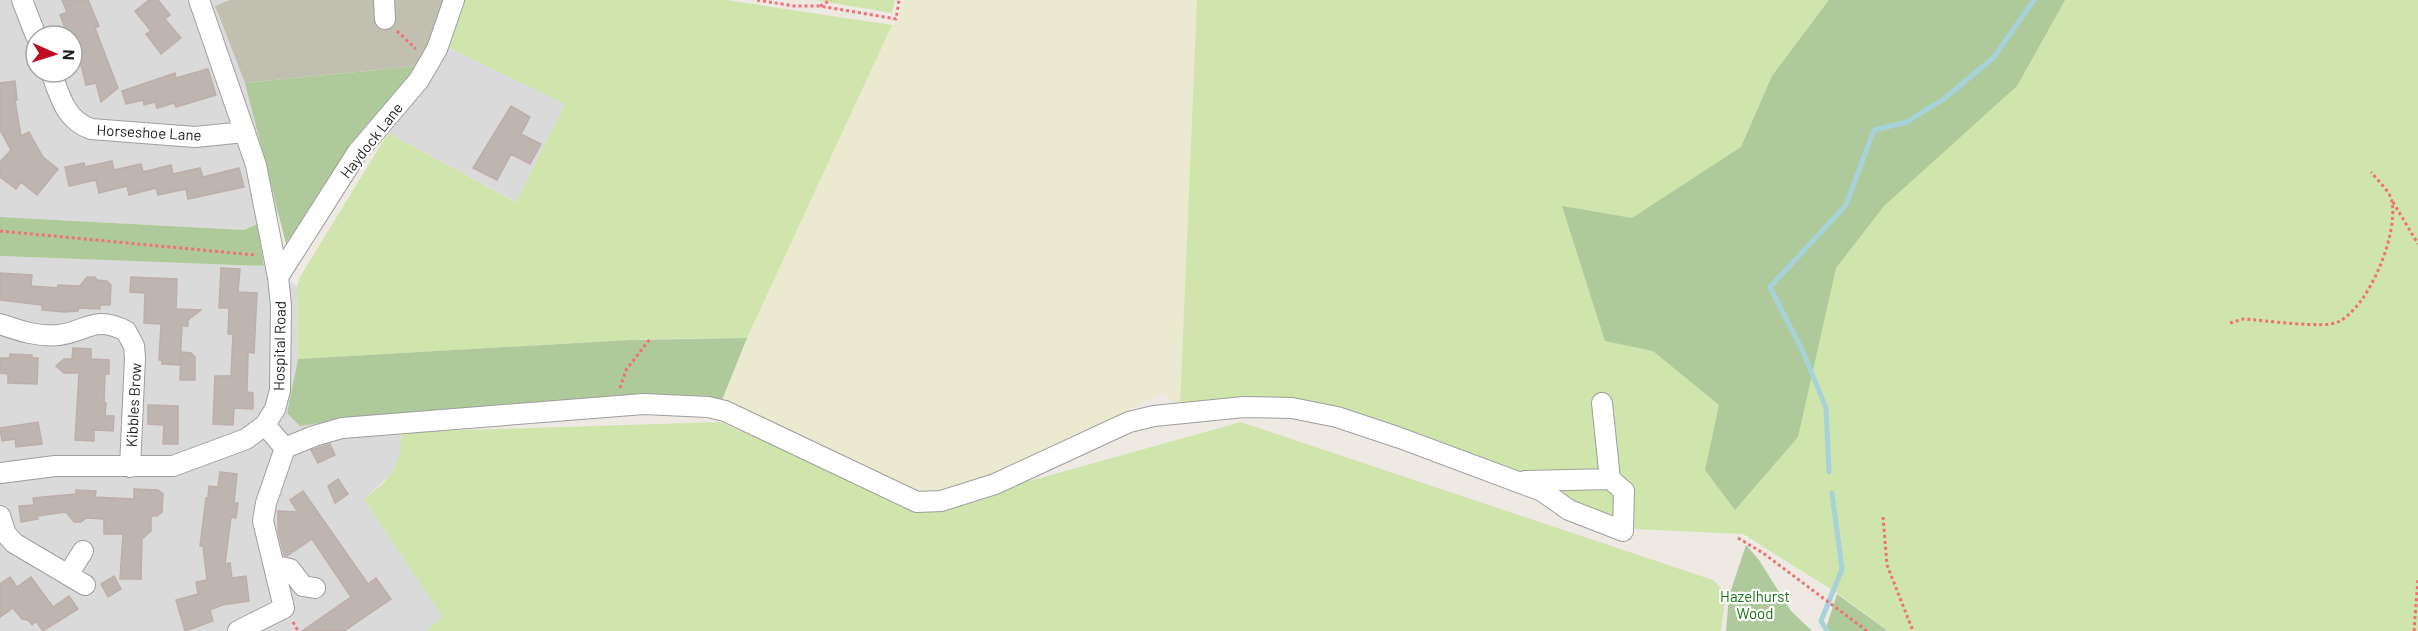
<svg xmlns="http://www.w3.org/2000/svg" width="2418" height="631" viewBox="0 0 2418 631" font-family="Barlow,sans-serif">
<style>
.residential{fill:#dbdada;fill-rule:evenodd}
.construction{fill:#c1bfb0}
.farmland{fill:#ebead0}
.grass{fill:#cfe5ac}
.forest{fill:#aeca9b}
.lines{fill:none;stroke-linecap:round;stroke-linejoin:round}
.stream{stroke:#a6d3d9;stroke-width:5}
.building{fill:#beb4b0;stroke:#beaea7;stroke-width:1.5}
.minor-casing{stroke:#9e9e9e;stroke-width:22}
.path{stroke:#f17173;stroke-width:3;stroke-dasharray:3 3;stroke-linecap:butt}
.minor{stroke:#fff;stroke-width:20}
.labels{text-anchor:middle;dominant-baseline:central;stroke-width:4.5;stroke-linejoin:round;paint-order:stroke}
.street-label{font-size:15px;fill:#1d1d1d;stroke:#fff}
.park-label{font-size:15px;fill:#157412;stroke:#fff}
</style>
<rect width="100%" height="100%" fill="#eee9e3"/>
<path class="residential" d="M0,0H230L215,7L245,83L279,214L244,230L0,217ZM36,36H72V72H36Z
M446,46L565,104L517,202L388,133Z
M0,256L264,266L297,287L298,359L287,413L358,417L401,414V454L395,471L364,499L444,617L426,631H0Z"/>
<path class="construction" d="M230,0H449L441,23L418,66L245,83L215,6Z"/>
<path class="farmland" d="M904,0H1197L1180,406L1169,400L1164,392L1004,473L1037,631L828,470L722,400L747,338L892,25L897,22L901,15Z"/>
<path class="grass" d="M464,0H726L892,25L747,338L646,339L298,359L297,287L300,277L388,133L516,202L565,104L446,46Z
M814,0H895L892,13Z
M1197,0H2418V631H1889L1837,593L1743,534L1633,529L1483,477L1327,410L1180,406Z
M720,422L922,511L1241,422L1713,580L1726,593L1721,631H426L443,617L364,499C392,478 400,468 402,432Z"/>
<path class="forest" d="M1829,0H2065L2017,86L1884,206L1836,268L1798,437L1735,510L1705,470L1719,405L1653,351L1605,341L1562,206L1632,218L1741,147L1772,76Z
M418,66L351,143L286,244L245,83Z
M0,217L244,230L257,224L264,266L0,256Z
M747,338L722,400L645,395L358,417L300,426L287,413L298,359L630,340Z
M1746,545L1759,560L1791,611L1812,631H1726L1729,596Z
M1837,594L1888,631H1825Z"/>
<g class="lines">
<path class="stream" d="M1829,472L1826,408L1804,354L1770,287L1846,205L1874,130L1907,122L1945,98L1994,57L2034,0
M1827,631L1821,621L1842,569L1832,493"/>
</g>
<path class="building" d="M62,0H88L99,26L95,28L118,88L101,102L96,83L86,85L78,53L72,55V36H68L60,15L67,12Z
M149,0H158L170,15L165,19L181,38L161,54L146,34L151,31L135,11Z
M208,69L216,95L176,107L174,103L157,108L155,102L144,105L143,100L126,104L122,91L175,73L176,78Z
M15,81L17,100H15L21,136L29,132L43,157L58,169L37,195L21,182L16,189L0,177V162L11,150L0,130V83Z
M511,106L530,117L521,134L541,144L530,164L511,154L497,180L473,168Z
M112,161L114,170L141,164L143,172L171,165L173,174L200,168L203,177L239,168L244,187L188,199L186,189L158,195L156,188L129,195L127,186L99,193L96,180L69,186L65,167L84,163L85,167Z
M221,268L240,269L238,292L257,293L254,353L248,352L247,392L253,393V409L234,408L233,425L213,424L215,376H231L233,334H228L229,308H219Z
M0,273L32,275L31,286L58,288V285L80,286L87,277H95L97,280L107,281L111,285L110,305H100V309L78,308V311L65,312L42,310V305L0,300Z
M131,277L177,279L176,309L201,310L188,320V326H182L180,365L162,364V360H159L161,324L144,323L145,293L130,292Z
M73,348L91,349V359L109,360V374H105L104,403H106L105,416H114L113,431L94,430V441L75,440L79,373H64L56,366L64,359H72Z
M181,352L191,353L195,357V380H180Z
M10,354L32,355V358H38L37,384L8,383V374L0,373V358H10Z
M148,405L178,406V444H163L164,425L148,424Z
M38,422L42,444L16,447L15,439L2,441L0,428Z
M330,444L335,455L318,463L311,450Z
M220,472L237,474L234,503H238L236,518L231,517L225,564L230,563L232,578L246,576L249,601L222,605L210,610L213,621L185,631L176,600L198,594L196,582L207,580L203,546H200L206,498H208L209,486L218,487Z
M338,479L348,494L335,503L328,486Z
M134,489L158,490L163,494L162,512L157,516H151V531L142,539L141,579H120L123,534H104V519L86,518L81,522H74L66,512L37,516L38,519L21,522L19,506L34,505L33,498L76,494V490L96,491L95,497L134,499Z
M303,491L368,584L376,578L391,599L344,631H302L351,597L312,539L287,556L284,555L278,531V511L298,512L290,500Z
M114,576L121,589L108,597L101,584Z
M10,577L17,587L31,577L53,607L69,596L78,609L43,631L36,621L32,625L28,620L22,619L13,608L0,617V584Z"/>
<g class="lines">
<defs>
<path id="minor" d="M22,0L36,36
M384,0L385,19
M51,72C60,96 65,120 91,129L195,137L245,132
M278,277L357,153L419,80L437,49L454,0
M0,324C20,331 38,337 59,335C88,331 94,315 126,331L134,346L135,358L130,467
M285,448L314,436L342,428L644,404L708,407L725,411L917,502L941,501L995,484L1129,422L1154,416L1244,407L1292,408L1337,417L1400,438L1542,491L1569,510L1623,531L1624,491L1610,479L1602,403
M0,473L55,466H173L246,439L265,425L275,409L280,390L281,305L278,277L256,165L199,0
M1525,481L1610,479
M0,516L6,534L14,543L85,585
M276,566L290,569L303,586L315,588
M68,575L83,551
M238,631L284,608L263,521L266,503L285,448L265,425"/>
</defs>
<use href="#minor" class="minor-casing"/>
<path class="path" d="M757,0L794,6H820L896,19L899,0
M820,6L831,0
M397,31L416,49
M2393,202L2418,244
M0,231L255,255
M2230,323L2243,319C2263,320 2324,329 2338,322C2369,307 2398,235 2392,202C2391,192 2377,180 2371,172
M620,388L626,370L650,339
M1883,517L1887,565L1913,631
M1738,538L1763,553L1867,631
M293,622L298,631
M2414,631L2418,579"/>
<use href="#minor" class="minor"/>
</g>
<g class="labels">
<g class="street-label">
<text transform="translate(149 132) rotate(3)">Horseshoe Lane</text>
<text transform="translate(371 140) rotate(-52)">Haydock Lane</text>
<text transform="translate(279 346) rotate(-89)">Hospital Road</text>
<text transform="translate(133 405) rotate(-87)">Kibbles Brow</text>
</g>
<g class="park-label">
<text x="1755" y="596">Hazelhurst<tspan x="1755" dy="17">Wood</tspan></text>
</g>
</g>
<g transform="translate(54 54) rotate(93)"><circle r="28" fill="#ffffff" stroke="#a5a5a5" stroke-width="1.5"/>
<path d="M0-4.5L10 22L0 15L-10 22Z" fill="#bd0d21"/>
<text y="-9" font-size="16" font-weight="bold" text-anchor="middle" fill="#1d1d1d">N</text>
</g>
</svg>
